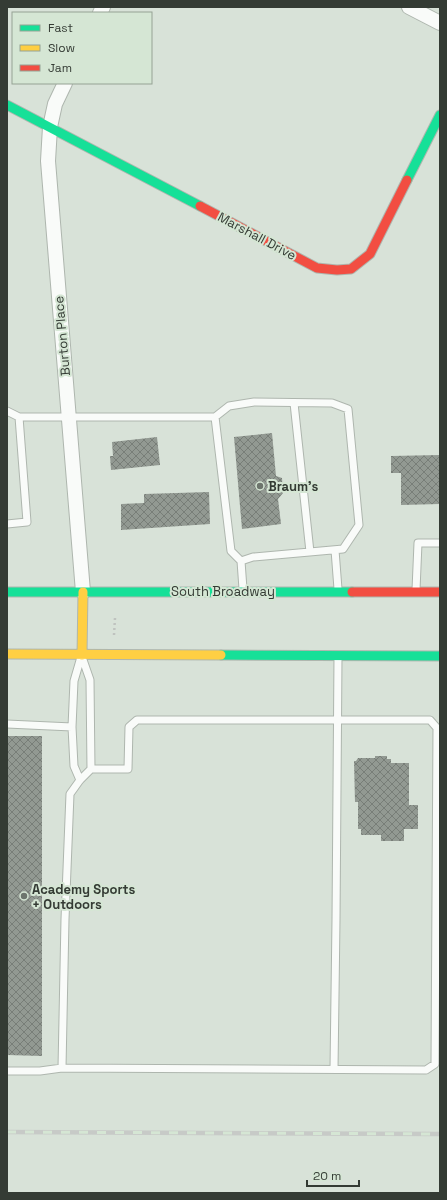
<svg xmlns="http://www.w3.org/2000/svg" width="447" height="1200" viewBox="0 0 447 1200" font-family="'Space Grotesk',sans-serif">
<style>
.building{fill:url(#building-cross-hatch)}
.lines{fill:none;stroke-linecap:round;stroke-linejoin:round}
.lane-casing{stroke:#aeb6ae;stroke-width:9}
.street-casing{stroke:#aeb6ae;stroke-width:16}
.fast-casing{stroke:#aeb6ae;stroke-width:11}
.slow-casing{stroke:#aeb6ae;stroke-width:11}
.jam-casing{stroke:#aeb6ae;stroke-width:11}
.path{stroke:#bfc3bf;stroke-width:2.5;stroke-dasharray:2 3;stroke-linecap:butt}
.lane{stroke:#f9fbf9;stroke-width:7}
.street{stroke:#f9fbf9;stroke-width:14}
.fast{stroke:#16e098;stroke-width:9}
.slow{stroke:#ffcf43;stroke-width:9}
.jam{stroke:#f24e42;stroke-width:9}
.rail-casing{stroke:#c7cac7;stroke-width:4.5}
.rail{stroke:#d5e6d4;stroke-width:3;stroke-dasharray:9;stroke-linecap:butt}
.poi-dot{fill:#6d756d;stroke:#d5e6d4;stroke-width:1.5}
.labels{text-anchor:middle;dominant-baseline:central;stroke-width:4;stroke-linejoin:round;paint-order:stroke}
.street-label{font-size:13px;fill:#343b34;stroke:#d5e6d4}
.poi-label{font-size:13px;font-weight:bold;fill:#343b34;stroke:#d5e6d4;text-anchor:start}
</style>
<defs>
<pattern id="building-cross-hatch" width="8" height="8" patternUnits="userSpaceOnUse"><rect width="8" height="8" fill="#929992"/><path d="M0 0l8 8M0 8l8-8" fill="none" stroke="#787e78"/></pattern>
</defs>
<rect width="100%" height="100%" fill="#d8e2d8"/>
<path class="building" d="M272,433L276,476L282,478L283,493L278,499L281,524L242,529L234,437Z
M157,437L160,465L111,470L110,456H113L112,442Z
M440,455V504L401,505V473H391V456Z
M209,492L210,524L121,530V504L144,503V494Z
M7,736H42V1056L7,1055Z
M375,756H387V759H391V763H409V805H418V829H404V841H381V835H361V829H358V802H355L354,761H356L358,758H375Z"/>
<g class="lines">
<defs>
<path id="lane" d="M294,403L310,552
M7,411L19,417
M7,524L27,522L19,417H215L231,551L241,561L253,557L343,549L359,525L348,409L332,403L254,402L229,406L215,417
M335,550L338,589
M241,561L243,589
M416,590L418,543H440
M7,724L72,727
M80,780L74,766L72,727L74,681L81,657
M62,1068L426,1070L435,1064L437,728L430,720H137L129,727L128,769H91
M334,1069L336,920L338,657
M7,1071H40L62,1068L65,919L70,794L80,780L91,769L90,680L82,657"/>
<path id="street" d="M409,7L440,23
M100,13L103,7
M65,83L55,104L50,127L48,161L83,592"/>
<path id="fast" d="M7,105L200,206
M407,180L440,115
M7,592H352
M221,655L440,656"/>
<path id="slow" d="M7,654L221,655
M82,655L83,592"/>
<path id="jam" d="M200,206L317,268L337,270L351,269L370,254L407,180
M352,592H440"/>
</defs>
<use href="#lane" class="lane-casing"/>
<use href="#street" class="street-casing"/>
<use href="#fast" class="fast-casing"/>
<use href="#slow" class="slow-casing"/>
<use href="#jam" class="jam-casing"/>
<path class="path" d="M114,635L115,618"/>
<use href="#lane" class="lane"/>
<use href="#street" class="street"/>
<use href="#fast" class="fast"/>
<use href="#slow" class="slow"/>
<use href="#jam" class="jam"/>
<defs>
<path id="rail" d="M7,1132L440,1134"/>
</defs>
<use href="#rail" class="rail-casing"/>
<use href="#rail" class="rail"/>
</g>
<g class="poi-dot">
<circle cx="260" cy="486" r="4"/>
<circle cx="24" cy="896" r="4"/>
</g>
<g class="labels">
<g class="street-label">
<text transform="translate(257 236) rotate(28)">Marshall Drive</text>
<text transform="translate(62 336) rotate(-95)">Burton Place</text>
<text x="223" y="591">South Broadway</text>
</g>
<g class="poi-label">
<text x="268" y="486">Braum’s</text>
<text x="32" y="889">Academy Sports<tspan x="32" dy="15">+ Outdoors</tspan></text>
</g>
</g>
<rect width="447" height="1200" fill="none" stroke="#343b34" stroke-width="16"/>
<rect x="12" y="12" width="140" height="72" fill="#d5e6d4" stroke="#95a294"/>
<rect x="20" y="25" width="20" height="6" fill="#16e098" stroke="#95a294"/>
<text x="48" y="32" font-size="12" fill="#343b34">Fast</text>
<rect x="20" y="45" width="20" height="6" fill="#ffcf43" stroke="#95a294"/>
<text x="48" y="52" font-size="12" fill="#343b34">Slow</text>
<rect x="20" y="65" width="20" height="6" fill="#f24e42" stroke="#95a294"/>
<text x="48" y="72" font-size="12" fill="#343b34">Jam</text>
<path d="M307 1180v6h52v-6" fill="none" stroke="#343b34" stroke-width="2"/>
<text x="313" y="1180" font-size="12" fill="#343b34" stroke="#d5e6d4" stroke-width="3" paint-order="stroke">20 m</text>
</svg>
